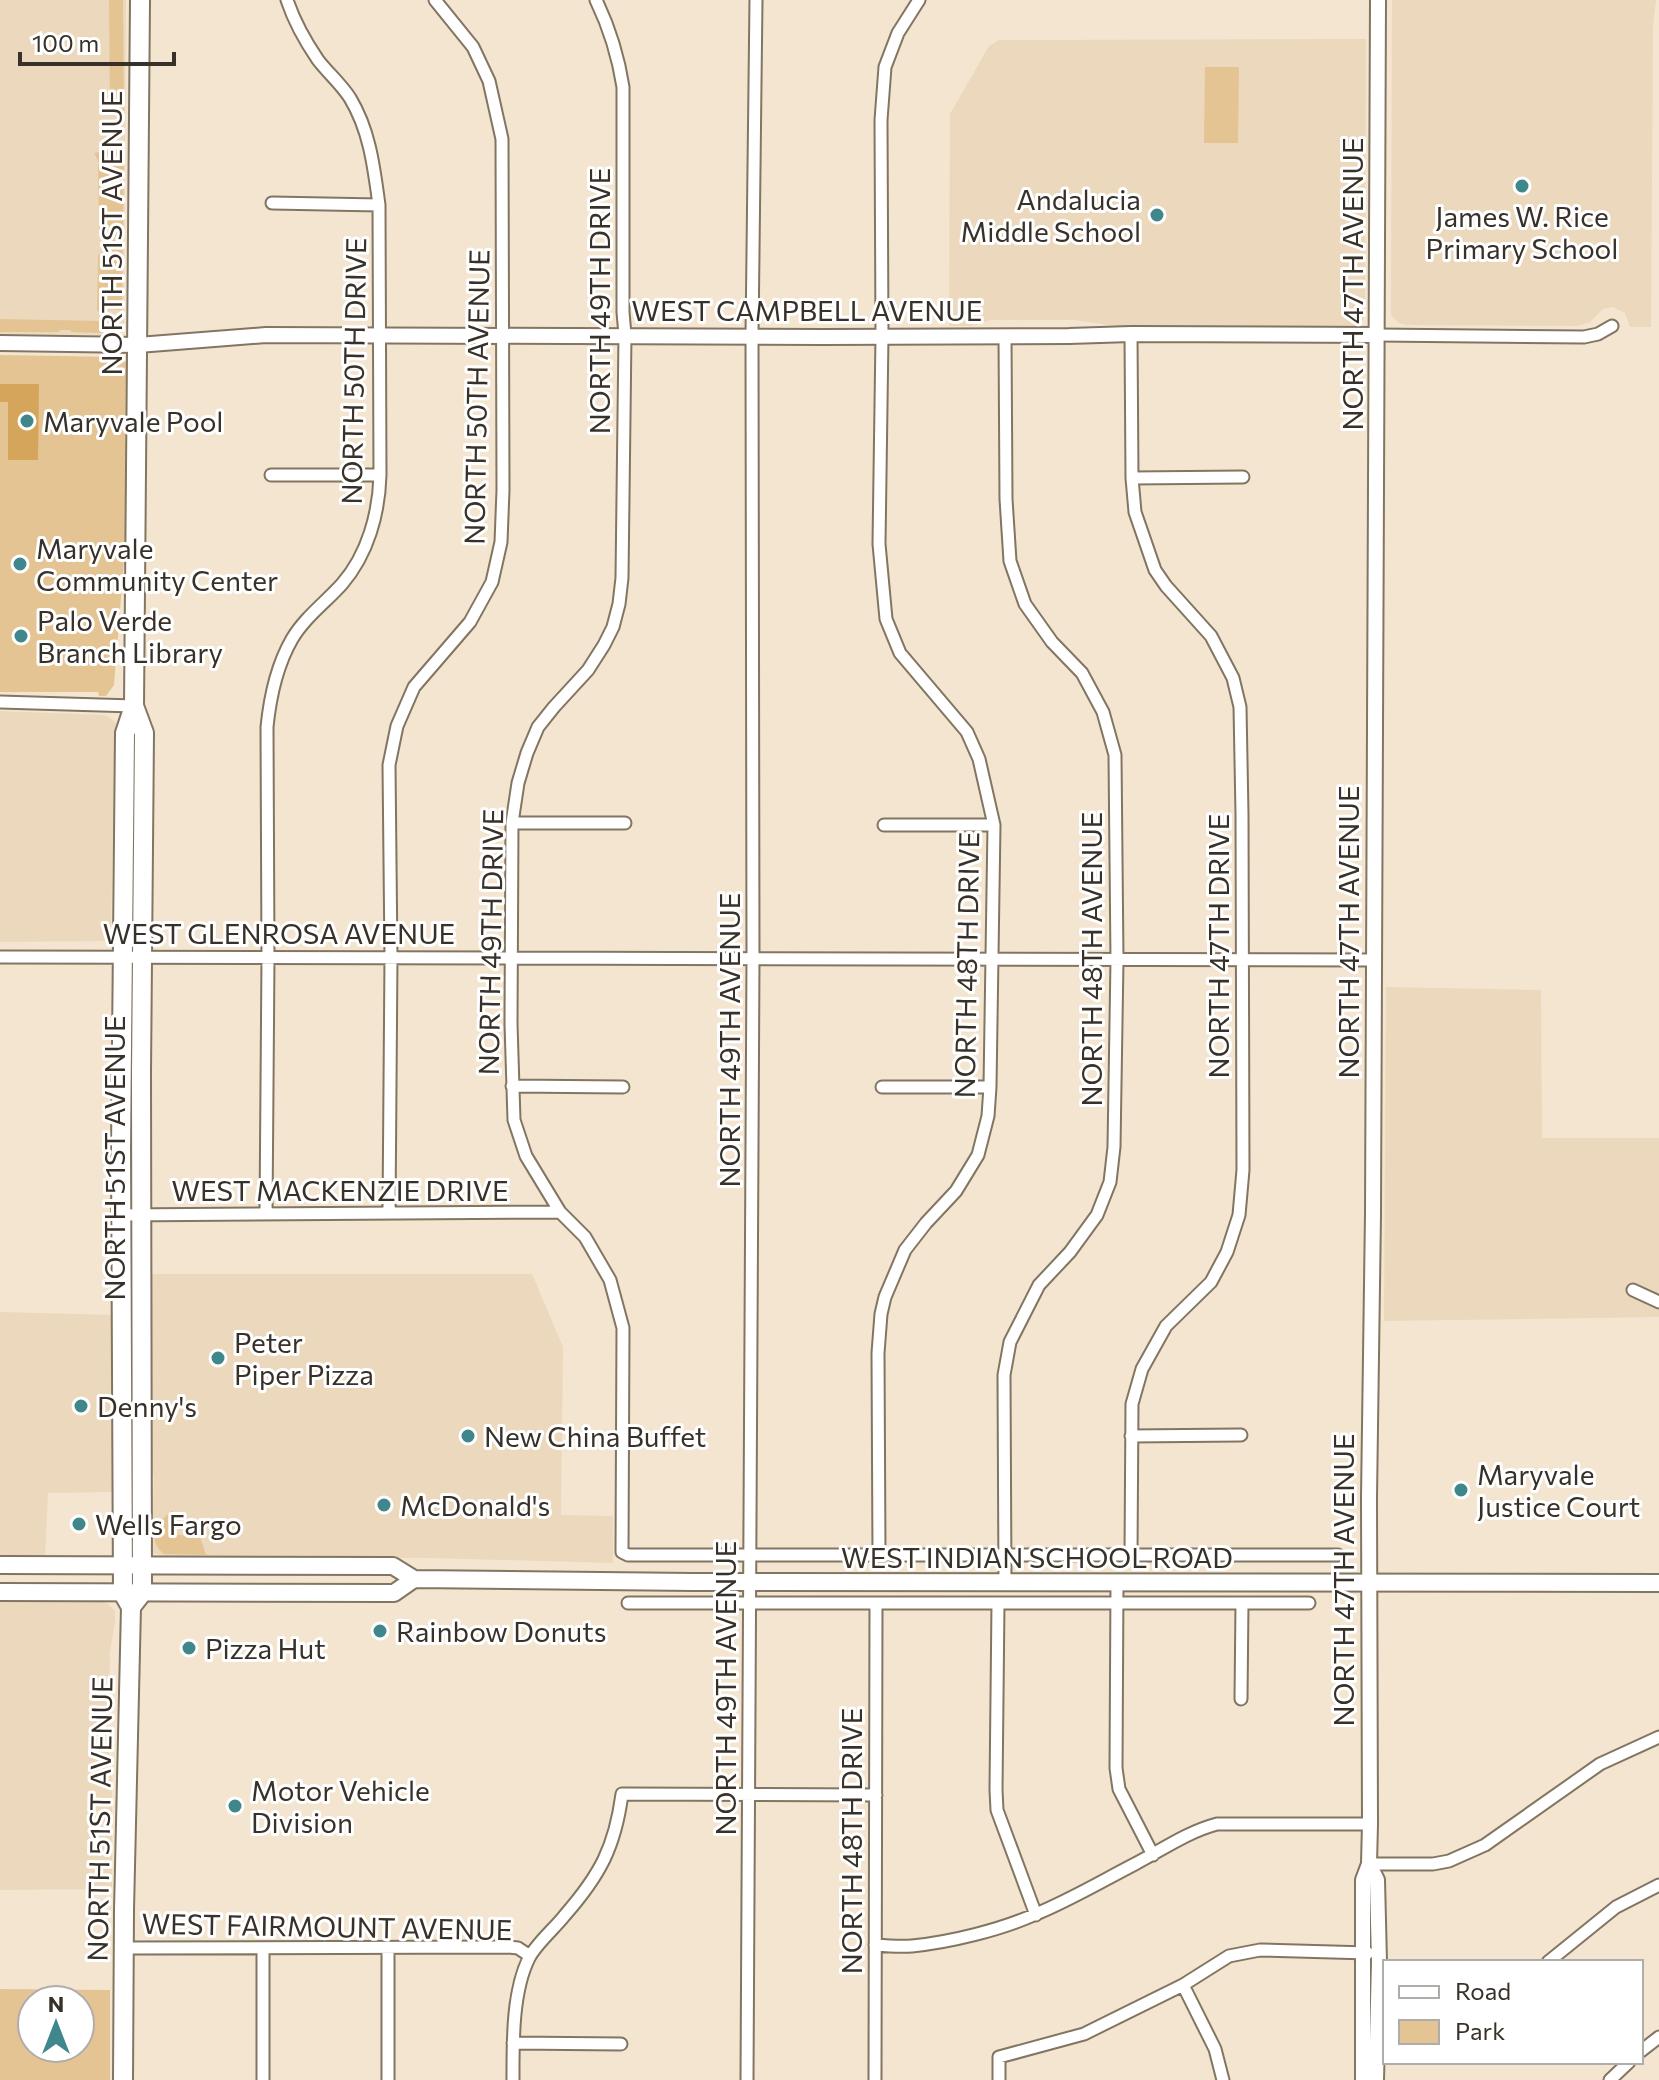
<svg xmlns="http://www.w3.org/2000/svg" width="1659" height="2080" viewBox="0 0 1659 2080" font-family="Commissioner,sans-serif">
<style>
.built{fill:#ecd8bc}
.green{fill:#e5c494;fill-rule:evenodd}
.water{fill:#d5a55b}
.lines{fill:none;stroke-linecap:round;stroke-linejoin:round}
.minor-casing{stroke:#827561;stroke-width:15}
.tertiary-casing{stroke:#827561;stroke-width:18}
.secondary-casing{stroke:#827561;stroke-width:20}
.primary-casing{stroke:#827561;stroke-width:22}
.minor{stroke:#fff;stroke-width:11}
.tertiary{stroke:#fff;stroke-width:14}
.secondary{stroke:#fff;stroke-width:16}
.primary{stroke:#fff;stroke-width:18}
.poi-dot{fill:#3f878b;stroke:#fff;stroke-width:3}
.labels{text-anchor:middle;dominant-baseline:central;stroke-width:6;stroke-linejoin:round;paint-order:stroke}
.poi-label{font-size:28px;fill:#373129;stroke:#fff;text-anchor:start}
.street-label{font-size:28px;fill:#373129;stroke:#fff}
</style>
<rect width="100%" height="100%" fill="#f4e5d0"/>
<path class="built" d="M0,0H126L124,328L117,335L0,334Z
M1392,0H1656L1653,25L1651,327H1630L1625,313L1613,307L1603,309L1590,322L1578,326L1407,325L1399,323L1394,319L1391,315Z
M1366,39L1365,316L1360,324L1355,326H1115L1075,320H991L972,326H949L950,114L989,46L999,40Z
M0,711L104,715L109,717L115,722L118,729L117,783L113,830L111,930V937L107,941L0,942Z
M1386,987L1541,990L1542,1138H1659V1317L1384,1321Z
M150,1274H532L563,1347L561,1515L613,1516V1563L432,1558L165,1556L153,1553L148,1542L153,1506L154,1477L149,1455Z
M0,1312L113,1315L114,1492L48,1493L45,1557H0Z
M0,1601L102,1602L107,1603L115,1611V1621L110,1653L108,1746L112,1783V1889L0,1890Z"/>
<path class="green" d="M109,0H123L124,111H110Z
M1205,67H1239L1238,143H1204Z
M106,151L124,153L122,310L102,309V312L97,311L98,255L102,252H112V234L101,233L99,229L98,166L99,163L94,153Z
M0,319L102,321L101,333L71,332V330H60L59,332H0Z
M0,355L120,357L125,360L126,364L125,548L114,685L106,696H99L98,692H0Z
M173,1510L174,1534C183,1535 190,1537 200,1537L206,1555L164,1554C152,1544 154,1537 156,1522H159Z
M0,1989L110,1990V2080H0ZM32,2000H80V2048H32Z"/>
<path class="water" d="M0,384H39L38,460H8V402H0Z"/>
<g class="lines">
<defs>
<path id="minor" d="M596,0C610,29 618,55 623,87V312L625,335L622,578L619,604L613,627L604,645L588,670L554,707L538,727L527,753L518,783L512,823L511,1024L514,1120L526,1156L560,1212L585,1237L610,1280L623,1328L622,1552L628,1555H1338
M272,203L379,205
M1131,334L1132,478L1135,512L1155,570L1166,586L1211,636L1233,678L1240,707L1242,814L1243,1170L1239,1215L1227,1252L1211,1282L1166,1326L1142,1369L1132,1404L1131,1555
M1377,335L1584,337L1598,334L1612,326
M271,475H380
M1132,478L1243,477
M0,702L134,706
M512,823H625
M884,825H994
M0,957L1374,960
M512,1086L623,1087
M882,1087H990
M389,1213L391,957L389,765L397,726L414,687L470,622L492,582L501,542L503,490L502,139L489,81L473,47L435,0
M266,1214L268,957L267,727C270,697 277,665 292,639C305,617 326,602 342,584C368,554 379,513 380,475L379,205C374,168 370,131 350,98C341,84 328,73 318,60C305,41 294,21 287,0
M121,1215L560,1212
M1633,1290L1659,1302
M1131,1436L1241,1435
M879,1555L878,1353L881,1314L885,1297L905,1250L926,1223L956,1191L978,1155L988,1116L990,1087L994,825L979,759L967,732L900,653L886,619L879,544L882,336L881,120L885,67L898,33L919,0
M1005,1582L1004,1375L1010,1342L1039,1285L1070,1252L1097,1215L1110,1182L1114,1147L1117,960L1115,755L1103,712L1082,673L1052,642L1025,604L1010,561L1006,499L1005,336
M1117,1582L1116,1768L1119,1789L1153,1855
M628,1603H1309
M998,1603L996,1790L997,1810L1036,1915
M1241,1699L1242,1603
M1369,1864H1433L1449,1861L1485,1845L1600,1764L1659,1737
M875,1945C887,1946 900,1947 912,1946C951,1942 1000,1930 1036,1914C1070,1900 1102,1881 1135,1864C1162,1850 1187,1832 1217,1824H1370
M124,1948L507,1947L518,1948L530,1956
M263,1948V2080
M1548,1962L1616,1907L1659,1885
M1183,1985L1215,2049L1223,2080
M513,2043L621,2044
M1641,2051L1659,2037
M388,2080V1947
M513,2080C513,2043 512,1992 529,1958C536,1944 555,1928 565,1915C600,1875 615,1847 622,1794L876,1795
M747,2080L753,959L752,336L756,0
M875,2080L876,1603
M999,2080V2057L1084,2034L1183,1985L1229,1956L1260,1950L1368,1953
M1610,2080L1629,2062"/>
<path id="tertiary" d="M0,343L138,345L266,335L822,337L1069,336L1131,334L1377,335
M1369,1864L1377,1880L1379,1962L1376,2080
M1363,2080V1880L1369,1864L1370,1824L1369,1498L1373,1214L1378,0"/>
<path id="secondary" d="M0,1565L393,1566L414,1579L693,1582L1659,1583
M0,1592L394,1593L414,1579"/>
<path id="primary" d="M131,1607L142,1593L141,1073L144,733L134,706
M123,2080L124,1910L131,1607L123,1593L121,1150L125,733L134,706L140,0"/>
</defs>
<use href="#minor" class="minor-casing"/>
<use href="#tertiary" class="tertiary-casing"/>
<use href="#secondary" class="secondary-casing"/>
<use href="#primary" class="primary-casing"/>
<use href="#minor" class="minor"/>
<use href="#tertiary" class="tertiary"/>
<use href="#secondary" class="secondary"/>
<use href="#primary" class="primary"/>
</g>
<g class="poi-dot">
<circle cx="1522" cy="186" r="8"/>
<circle cx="1157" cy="215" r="8"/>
<circle cx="27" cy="421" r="8"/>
<circle cx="20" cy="564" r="8"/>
<circle cx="21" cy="636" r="8"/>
<circle cx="218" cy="1358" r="8"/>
<circle cx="81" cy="1406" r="8"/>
<circle cx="468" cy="1436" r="8"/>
<circle cx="1461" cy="1490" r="8"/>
<circle cx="384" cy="1505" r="8"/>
<circle cx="79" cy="1524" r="8"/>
<circle cx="380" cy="1631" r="8"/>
<circle cx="189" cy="1648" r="8"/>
<circle cx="235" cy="1806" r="8"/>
</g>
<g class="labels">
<g class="poi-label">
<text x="1141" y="199" text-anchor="end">Andalucia<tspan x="1141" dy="32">Middle School</tspan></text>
<text x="1522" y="216" text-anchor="middle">James W. Rice<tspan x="1522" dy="32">Primary School</tspan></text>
<text x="43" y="421">Maryvale Pool</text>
<text x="36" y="548">Maryvale<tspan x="36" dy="32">Community Center</tspan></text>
<text x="37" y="620">Palo Verde<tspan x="37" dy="32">Branch Library</tspan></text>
<text x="234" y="1342">Peter<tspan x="234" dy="32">Piper Pizza</tspan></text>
<text x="97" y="1406">Denny's</text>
<text x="484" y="1436">New China Buffet</text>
<text x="1477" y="1474">Maryvale<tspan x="1477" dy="32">Justice Court</tspan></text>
<text x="400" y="1505">McDonald's</text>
<text x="95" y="1524">Wells Fargo</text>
<text x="396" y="1631">Rainbow Donuts</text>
<text x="205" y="1648">Pizza Hut</text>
<text x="251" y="1790">Motor Vehicle<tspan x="251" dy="32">Division</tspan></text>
</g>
<g class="street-label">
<text transform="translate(111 233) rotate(-90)">NORTH 51ST AVENUE</text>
<text transform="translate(1352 284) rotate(-90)">NORTH 47TH AVENUE</text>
<text transform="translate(599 301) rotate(-90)">NORTH 49TH DRIVE</text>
<text x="807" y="310">WEST CAMPBELL AVENUE</text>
<text transform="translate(353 371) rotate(-89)">NORTH 50TH DRIVE</text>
<text transform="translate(476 397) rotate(-89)">NORTH 50TH AVENUE</text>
<text transform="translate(1348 932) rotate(-90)">NORTH 47TH AVENUE</text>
<text x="279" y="933">WEST GLENROSA AVENUE</text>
<text transform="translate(490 942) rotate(-89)">NORTH 49TH DRIVE</text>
<text transform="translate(1218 946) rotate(-90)">NORTH 47TH DRIVE</text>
<text transform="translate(1091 959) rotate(-90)">NORTH 48TH AVENUE</text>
<text transform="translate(966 965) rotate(-89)">NORTH 48TH DRIVE</text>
<text transform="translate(729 1040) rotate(-90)">NORTH 49TH AVENUE</text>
<text transform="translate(114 1158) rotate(-90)">NORTH 51ST AVENUE</text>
<text x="340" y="1190">WEST MACKENZIE DRIVE</text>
<text x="1037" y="1557">WEST INDIAN SCHOOL ROAD</text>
<text transform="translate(1343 1580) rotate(-90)">NORTH 47TH AVENUE</text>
<text transform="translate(725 1688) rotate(-90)">NORTH 49TH AVENUE</text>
<text transform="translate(99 1819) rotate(-89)">NORTH 51ST AVENUE</text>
<text transform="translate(851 1841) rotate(-90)">NORTH 48TH DRIVE</text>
<text transform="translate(327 1926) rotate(1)">WEST FAIRMOUNT AVENUE</text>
</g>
</g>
<rect x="1383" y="1960" width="260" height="104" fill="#ffffff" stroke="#afada9" stroke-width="2"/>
<rect x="1399" y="1986" width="40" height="12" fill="#ffffff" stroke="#afada9" stroke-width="2"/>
<text x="1455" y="2000" font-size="24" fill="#373129">Road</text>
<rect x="1399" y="2020" width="40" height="24" fill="#e5c494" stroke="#afada9" stroke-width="2"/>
<text x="1455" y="2040" font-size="24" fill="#373129">Park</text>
<g transform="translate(56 2024)"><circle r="38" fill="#ffffff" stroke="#afada9" stroke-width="2"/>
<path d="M0-6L14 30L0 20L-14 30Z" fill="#3f878b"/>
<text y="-12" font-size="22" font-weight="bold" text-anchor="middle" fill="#373129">N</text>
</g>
<path d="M20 52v12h154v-12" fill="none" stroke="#373129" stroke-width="4"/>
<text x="32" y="52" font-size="24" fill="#373129" stroke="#ffffff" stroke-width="6" paint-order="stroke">100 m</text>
</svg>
